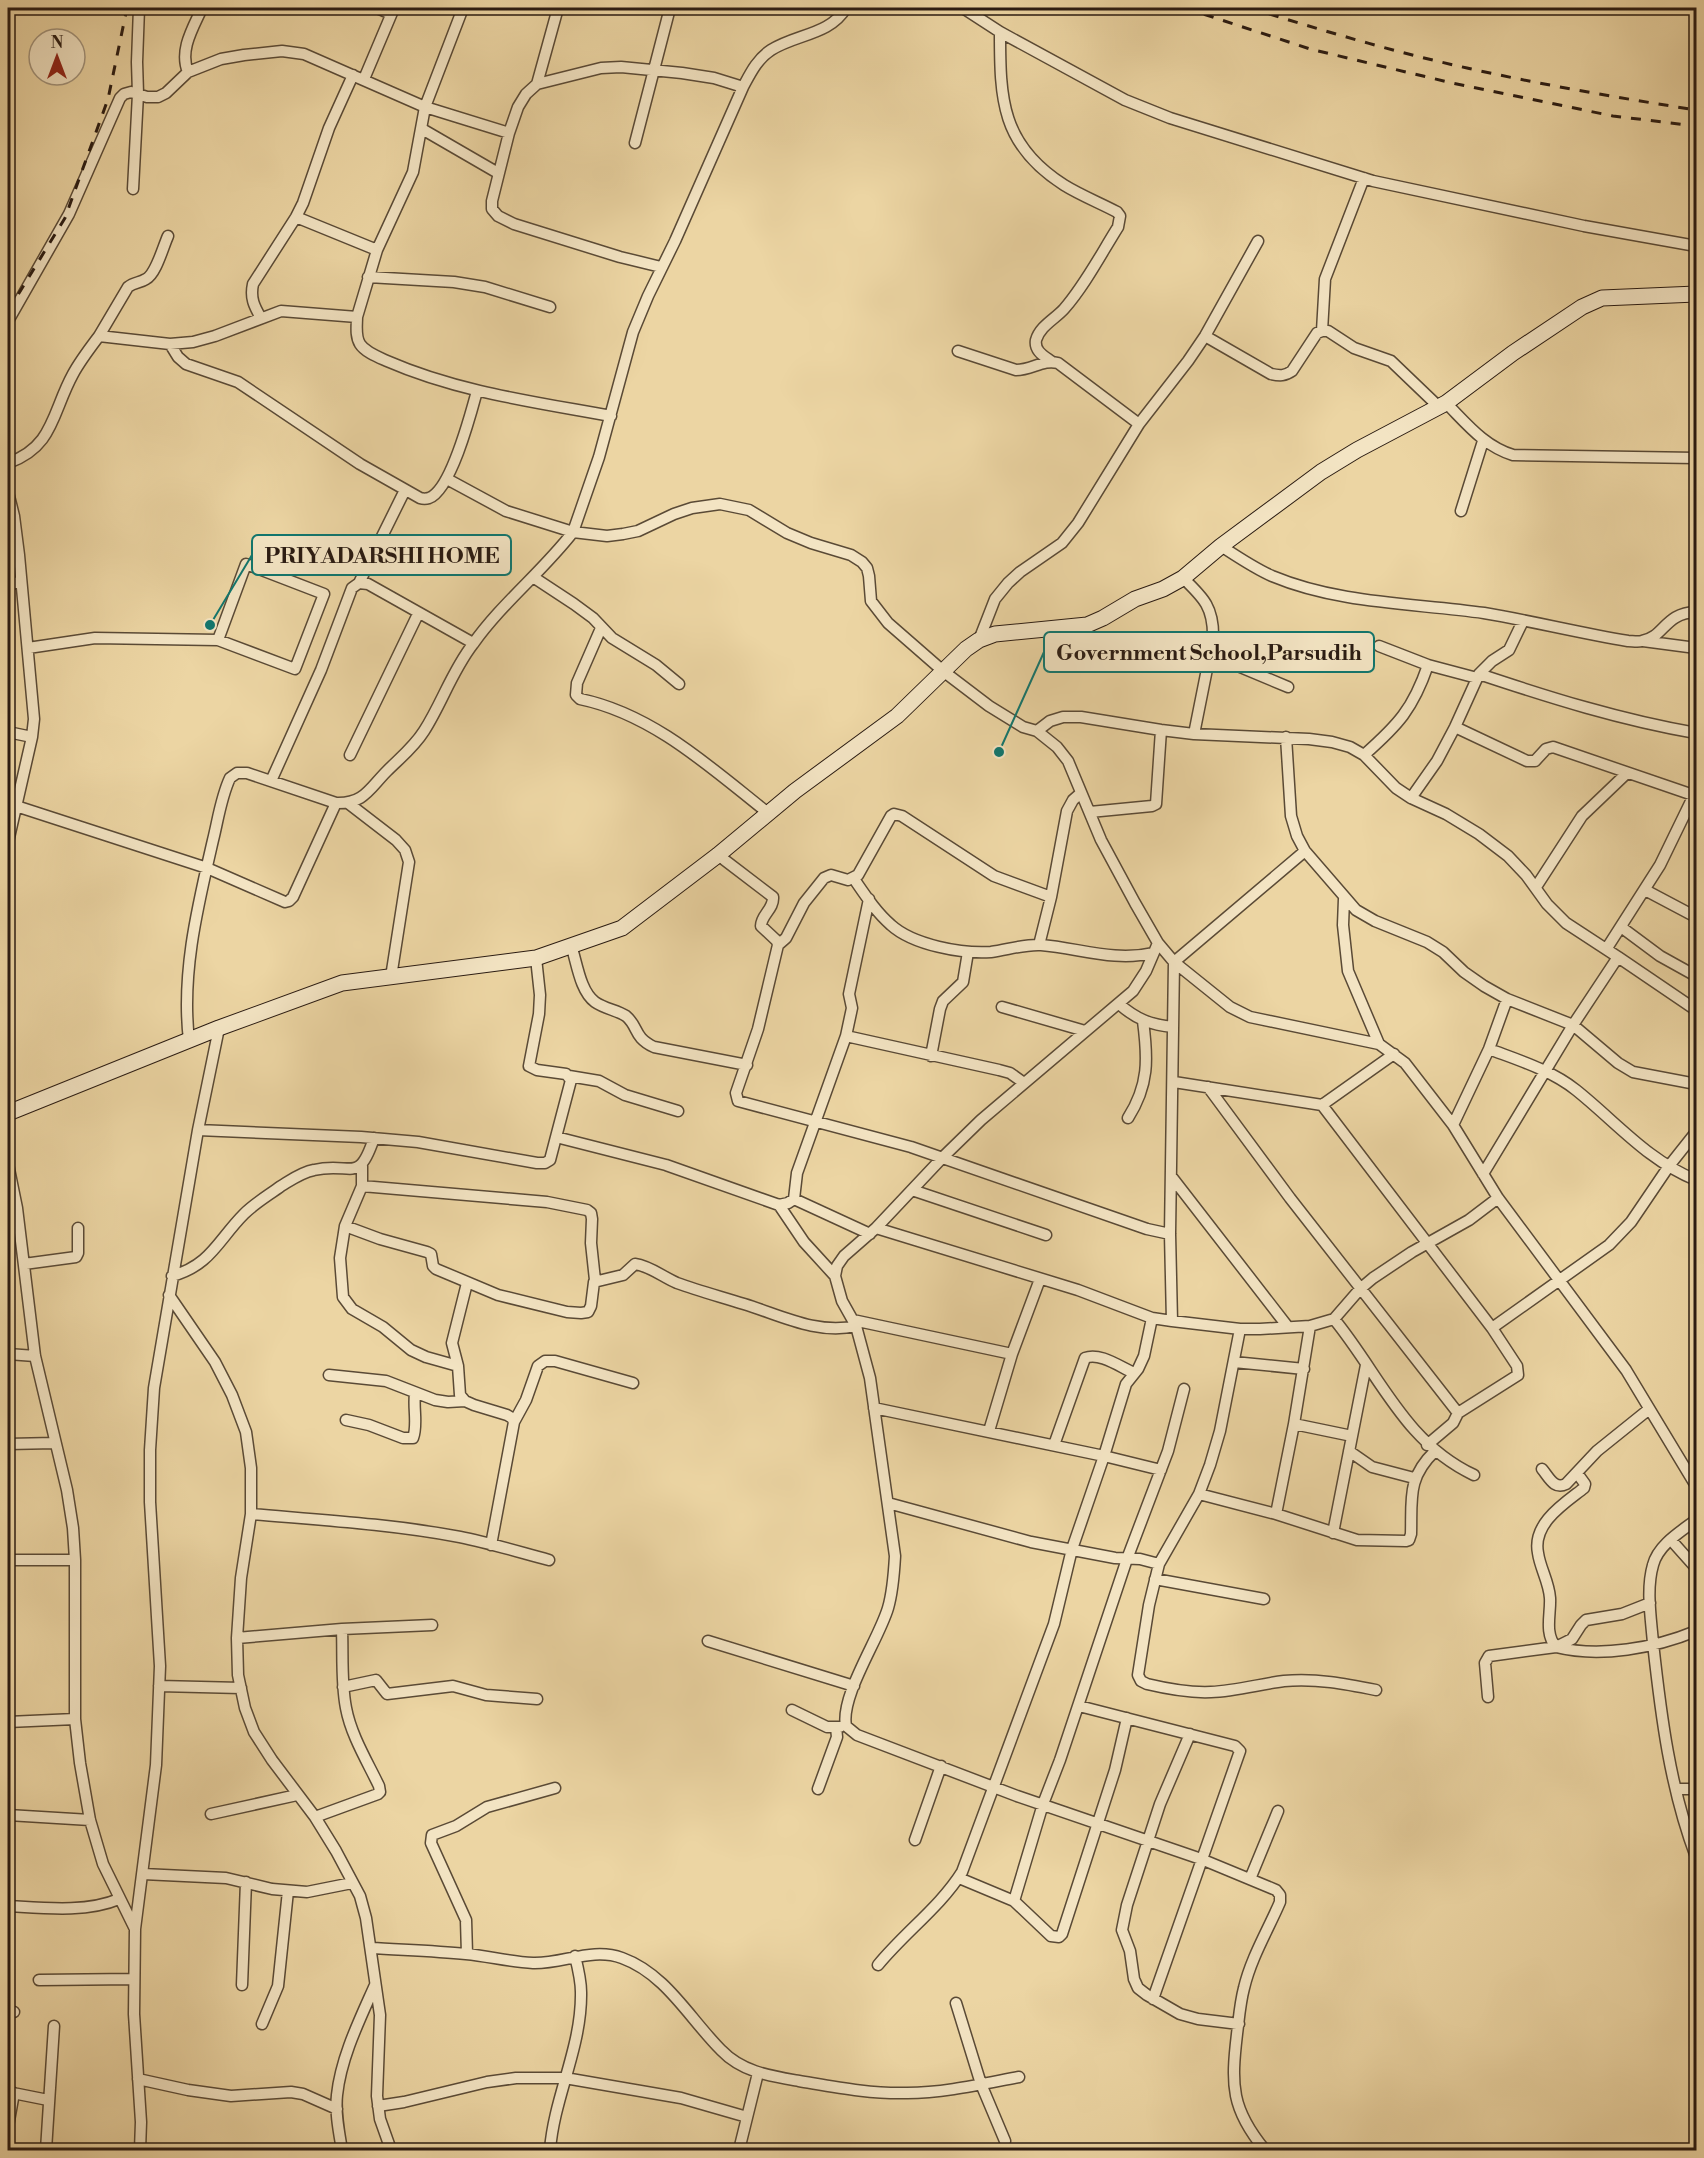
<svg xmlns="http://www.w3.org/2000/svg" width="1704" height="2158" viewBox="0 0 1704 2158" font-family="'Libre Bodoni',serif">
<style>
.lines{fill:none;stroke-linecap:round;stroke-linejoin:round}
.minor-casing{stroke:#5a4a36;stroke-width:13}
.secondary-casing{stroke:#2a1b12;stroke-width:17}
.minor{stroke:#f3e4c3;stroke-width:10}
.secondary{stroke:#f3e4c3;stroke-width:15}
.rail{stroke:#2a1b12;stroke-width:3;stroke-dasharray:10 10;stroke-linecap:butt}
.leader{fill:none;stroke:#0f766e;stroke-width:2}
.callout-dot{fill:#0f766e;stroke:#f3e4c3;stroke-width:2}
.callout{fill:#f3e4c3;stroke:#0f766e;stroke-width:2}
.callout-label{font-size:22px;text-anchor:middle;font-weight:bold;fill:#2a1b12}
</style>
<rect width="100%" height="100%" fill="#ecd5a3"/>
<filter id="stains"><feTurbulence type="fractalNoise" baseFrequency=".00333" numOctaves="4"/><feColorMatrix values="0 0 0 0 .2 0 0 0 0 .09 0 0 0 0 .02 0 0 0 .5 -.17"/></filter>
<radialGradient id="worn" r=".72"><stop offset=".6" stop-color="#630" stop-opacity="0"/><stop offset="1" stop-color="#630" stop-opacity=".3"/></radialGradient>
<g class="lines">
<defs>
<path id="minor" d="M377,8L391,14
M963,8L1000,32L1125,100L1170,118L1373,181L1584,226L1696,246
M1000,32C1000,99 1001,145 1064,185C1080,195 1100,203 1117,212L1120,216L1118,227C1101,254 1085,285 1064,309C1055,319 1040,326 1036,340C1034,351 1044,356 1051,361
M188,72C179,50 193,28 202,8
M364,79L394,8
M537,84L558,8
M743,87C750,74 757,59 771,50C796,34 830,35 846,8
M422,129L498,173
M509,133L492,201V209L498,216L514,224L620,257L661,267
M635,143L670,8
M133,189L138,94L137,62L139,8
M296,217L377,250
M368,277L454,282L485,287L550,307
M357,317C357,325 355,336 360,344C365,352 378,357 387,361C458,392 535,402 611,416
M261,318C254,306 250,298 253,284L296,217L303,203L329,128L353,75
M8,321L69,214L120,98L124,94L131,92L147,97H158L166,93L188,72L221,59L244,55L282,51L304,54L425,107L463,8
M1322,331L1325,279L1364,178
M99,336L128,287C134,282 140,283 146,279C156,274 163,247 168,236
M1205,336L1271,374C1280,376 1285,376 1292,371L1317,333L1322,331H1328L1354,348L1391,361L1439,407
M170,344L178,357L186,364L238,382L360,464L420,498C423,499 426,499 429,498C451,490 471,413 477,391
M958,351L1016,370C1032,370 1043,359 1058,363L1139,424
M1446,403C1467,424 1484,446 1513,455L1696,458
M8,463C54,447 52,412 73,374C80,361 90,348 99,336L170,344L193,342L215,336L281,311L357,317L377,250L413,172L425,107L509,133L518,107L526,94L537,84L601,68L621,67L682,73L714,78L743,87L675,241L648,296L633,332L599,457L573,532L607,536L623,534L638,531L674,514L692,508L720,504L749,510L787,533L811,543L851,555L862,562L867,568L869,576L871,601L888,623L943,671L989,706L1023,727L1037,731L1057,747L1068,761L1101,840L1135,903L1158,943L1174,962L1230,1007L1250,1017L1379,1044L1405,1063L1453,1125L1498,1198L1626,1370L1696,1486
M8,492L14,516L19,555L34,719L32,737L8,842
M1461,511L1483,441
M1221,546C1238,557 1254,568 1272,576C1339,604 1413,603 1484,613C1532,621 1579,633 1628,641C1632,641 1638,642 1642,641C1665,637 1664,613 1696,612
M533,577L574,604L593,618L612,638L656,665L679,684
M1183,578C1204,598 1214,608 1213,639L1194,734
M359,583L405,490
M8,585L21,581
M601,628L577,683L576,695L580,699C653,714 711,768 768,813
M979,640L995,599L1008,583L1020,572L1062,543L1078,523L1139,424L1188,361L1205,336L1258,241
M1643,641L1696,648
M1379,646L1428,665L1477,678
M28,648L95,638L218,640L246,564L324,594L295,669L218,640
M1209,654L1288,687
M1479,674C1551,698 1621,720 1696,733
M1455,727L1527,761H1535L1546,749L1553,747L1696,796
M1037,731L1050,721L1063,717H1081L1161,730L1194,734L1309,739L1332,742L1350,747L1364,755L1396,788L1411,798L1437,761L1455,727L1479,674L1492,661L1509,650L1523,621
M8,732L32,737
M1286,737L1291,816L1297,836L1305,851L1356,910L1375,921L1427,942L1443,952L1464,972L1484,986L1507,999L1573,1025L1618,1063L1633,1072L1696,1084
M350,755L418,614
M1364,755C1398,725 1413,709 1428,665
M271,781L321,670L352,588L359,583L368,584L473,643
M1411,798L1446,814L1479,834L1508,856L1526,875L1547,904L1566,923L1618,957L1573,1025L1483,1174
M348,803L396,840L405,850L409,862L391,977
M16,806L207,868L285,902L289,901L293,897L336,803
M1090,812L1152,806L1156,804L1161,730
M718,855L773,897C774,909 761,915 761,926L777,941L778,945L758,1029L736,1093L738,1101L911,1147L1147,1229L1170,1234
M854,879C865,895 876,912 891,925C913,945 962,954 991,952C1007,950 1024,944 1041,945C1079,948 1114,962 1153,953
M1536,887L1582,816L1627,773
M1645,890L1696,917
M1344,899L1343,925L1348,971L1379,1044
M1621,927L1660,956L1696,976
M571,945C577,963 580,991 595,1002C605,1009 617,1010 626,1016C639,1027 633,1037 654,1047L747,1065
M778,945L786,938L804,903L824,878L831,875L848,880L858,875L891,816L894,814L902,816L994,876L1051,897
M1039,945L1051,897L1067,811L1073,800L1081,793
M1607,948L1660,865L1694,795
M1618,957L1696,1010
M536,958L540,995L539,1014L529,1066L537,1070L566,1074L571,1080L556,1137L666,1165L779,1205L788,1203L794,1199L870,1234
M1119,1004C1136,1019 1151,1025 1173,1027
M1002,1007L1085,1031
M846,1036L852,1008L849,994L869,899
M189,1040C181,973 198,905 213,840C218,820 221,797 230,778L237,773H247L336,803C364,804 369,789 387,771C400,758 414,747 424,731C442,703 452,671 473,644C502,603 542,572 573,532L506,511L447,479
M1489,1049C1518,1060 1551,1070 1576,1090C1615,1121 1648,1161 1696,1180
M931,1056L940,1009L943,1001L963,982L968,952
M569,1076L599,1081L625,1095L678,1111
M1174,1082L1322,1105L1492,1328L1609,1245L1631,1222L1669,1166L1696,1132
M1208,1087L1290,1198L1458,1413
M1322,1105L1394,1054
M1128,1118C1149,1085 1148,1059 1143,1021
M1453,1125L1489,1049L1507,999
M198,1130L361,1137L418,1142L537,1163H545L550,1160L556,1137
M8,1164L17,1208L35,1356L67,1490L73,1528L75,1560V1719L80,1763L90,1820L103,1864L135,1929
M362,1166V1186L345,1226L340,1258L343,1297L352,1309L383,1327L411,1350L426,1357L458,1366
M1171,1176L1288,1327
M362,1186L547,1202L587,1210L591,1213L592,1219L591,1243L595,1280
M912,1190L1046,1235
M794,1199L797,1173L846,1036L999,1070L1010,1073L1024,1083
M779,1205L804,1242L835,1276
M345,1226L380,1239L427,1252L431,1254L433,1266L436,1269L498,1295L567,1312L581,1313L588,1312L591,1306L594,1282L623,1275L635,1264C650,1266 663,1277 677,1283C699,1291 722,1297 744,1304C780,1315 817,1335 856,1326
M876,1228L942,1158L981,1120L1133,991L1146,971L1158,943
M24,1264L76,1257L78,1253V1228
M172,1276C211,1265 218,1240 244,1214C255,1203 269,1195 281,1186C291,1180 302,1172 314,1170C352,1161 358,1186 374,1138
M467,1283L452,1343L458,1366L460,1395L465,1401L474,1405L507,1415L512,1418L514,1422L491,1545
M169,1295L215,1362L232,1395L246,1432L251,1468V1514L241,1578L237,1638L238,1675L245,1708L254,1732L272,1760L315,1817L336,1851L360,1896L366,1918L380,2015L377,2096L380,2119L391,2150
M1334,1319C1380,1375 1404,1442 1474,1475
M853,1320L1012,1354L989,1431
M1172,1321L1240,1329H1260L1310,1326L1334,1319L1360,1289L1373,1278L1412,1252L1469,1220L1498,1198
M1240,1329L1220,1431L1210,1465L1199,1494L1159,1564L1149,1605L1138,1675L1141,1681L1147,1684C1168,1689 1190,1693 1211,1692C1236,1691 1260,1684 1284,1681C1316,1678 1346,1684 1376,1690
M8,1354L35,1356
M1012,1354L1040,1279
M1234,1362L1304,1369
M329,1375L386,1381L435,1400L448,1402L465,1401
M874,1408L1104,1456L1161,1470
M346,1420L369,1425L403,1438H413C418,1425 413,1408 415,1394
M514,1422L526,1400L538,1366L545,1361H555L633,1383
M1294,1424L1352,1436
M8,1444L54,1443
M1054,1445L1085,1358C1100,1352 1120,1367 1134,1373
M1427,1445L1453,1423L1458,1413L1518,1375L1517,1366L1492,1328
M1349,1451L1372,1467L1414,1478
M1542,1469C1549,1477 1554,1490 1566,1484L1597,1451L1648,1410
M1577,1473L1585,1484L1584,1488C1565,1503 1532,1523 1538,1553C1540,1568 1549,1582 1550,1598C1551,1614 1544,1633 1556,1647C1600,1658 1655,1648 1696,1631
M1199,1494L1276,1514L1357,1540L1406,1541L1409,1540L1411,1534C1412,1498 1407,1478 1435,1451
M888,1503L1031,1542L1115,1558L1140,1559L1159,1564
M251,1514C321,1520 391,1524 460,1537C490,1543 519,1552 549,1560
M1276,1514L1294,1424L1310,1326
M1696,1520C1680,1532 1658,1545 1653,1565C1646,1589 1651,1618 1653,1643C1661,1716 1670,1788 1696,1857
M1333,1533L1366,1365
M1671,1540L1696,1568
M8,1560H75
M1155,1579L1264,1599
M237,1638L342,1629L432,1625
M708,1641L854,1686
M159,1686L241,1688
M343,1687L376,1680L387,1694L453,1686L486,1695L537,1699
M1488,1697L1485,1663L1489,1656L1556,1647L1572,1639L1581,1625L1586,1620L1622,1614L1650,1603
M1079,1706L1235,1746L1240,1751L1153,1999
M792,1710L827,1727H840
M8,1722L75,1719
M1190,1734L1160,1804L1127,1905L1122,1930L1130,1951L1134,1979L1138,1988L1147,1995L1180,2014L1198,2019L1239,2024
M818,1789L837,1737L836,1727
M1676,1789H1696
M211,1814L297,1795
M8,1815L90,1820
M315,1817L378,1794L380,1792L379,1786C367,1761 351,1735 346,1708C341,1683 343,1655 342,1629
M915,1840L941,1766
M143,1874L226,1878L272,1889L307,1892L352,1883
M959,1878L1014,1901L1051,1936L1059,1937L1062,1934L1115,1770L1127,1718
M1250,1879L1278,1811
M1014,1901L1043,1804L1060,1760L1127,1559L1168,1451L1184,1389
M8,1906C43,1908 86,1913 119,1899
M371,1948C402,1950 434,1951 466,1954C488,1956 510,1962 533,1963C563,1964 592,1947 622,1958C666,1974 689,2018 721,2050C742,2072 770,2076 799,2081C835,2087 870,2094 907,2093C944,2093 982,2084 1019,2077
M467,1954L466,1920L431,1843L432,1835L456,1826L487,1807L555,1788
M878,1965C905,1932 940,1907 962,1872L1054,1624L1072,1549L1104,1456L1126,1384L1138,1369L1144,1356L1152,1318
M39,1980L134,1979
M242,1985L246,1882
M956,2003L981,2084L1005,2141
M8,2012H14
M262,2024L278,1986L288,1891
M138,2079L188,2090L231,2096L291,2092L303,2094L337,2109
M8,2092L48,2100
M378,2106L404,2102L487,2082L516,2078H565L681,2098L747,2117
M8,2126L14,2093
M46,2150L54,2026
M140,2150L141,2122L134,2014L135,1929L156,1765L160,1666L150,1502V1450L154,1388L198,1130L219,1028
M342,2150C339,2132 335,2113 337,2095C341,2057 360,2019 375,1985
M550,2150C554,2097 582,2047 581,1992C581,1980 578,1968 575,1956
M739,2150L758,2073
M1265,2150C1231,2109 1231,2085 1237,2034C1239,2018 1240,2003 1244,1988C1251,1958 1268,1930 1280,1902V1895L1276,1890L1201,1859L1017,1796L857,1735L846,1726C840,1696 879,1639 888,1608C893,1591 894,1574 895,1556L870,1378L856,1326L842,1301L835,1276L837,1266L844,1256L876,1228L1078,1290L1152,1318L1172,1321L1170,1234L1174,962L1305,851"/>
<path id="secondary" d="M8,1113L219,1028L342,983L536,958L622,928L718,855L795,791L897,716L966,649L979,640L995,634L1087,625L1103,618L1135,599L1163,589L1183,578L1221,546L1321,472L1357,450L1446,403L1513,353L1582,307L1602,298L1696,294"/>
</defs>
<use href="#minor" class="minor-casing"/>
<use href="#secondary" class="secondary-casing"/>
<use href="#minor" class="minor"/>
<use href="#secondary" class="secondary"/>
<path class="rail" d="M1185,8L1310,49L1452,83L1613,116L1696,126
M1250,8C1321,30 1394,52 1467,68C1543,85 1620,98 1696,110
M8,311L65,218L108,99L127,8"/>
</g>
<path class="leader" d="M210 625L252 555M999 752L1044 652"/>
<g class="callout-dot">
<circle cx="210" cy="625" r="6"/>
<circle cx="999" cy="752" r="6"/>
</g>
<g class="callout">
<rect x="252" y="535" width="259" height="40" rx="6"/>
<rect x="1044" y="632" width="330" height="40" rx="6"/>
</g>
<g class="callout-label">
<text x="382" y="563">PRIYADARSHI HOME</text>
<text x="1209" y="660">Government School,Parsudih</text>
</g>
<rect width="1704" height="2158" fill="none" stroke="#ecd5a3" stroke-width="30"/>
<rect x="9" y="9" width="1686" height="2140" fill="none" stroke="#2a1b12" stroke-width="3"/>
<rect x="15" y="15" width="1674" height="2128" fill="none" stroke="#2a1b12" stroke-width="1.5"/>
<g transform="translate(57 57)"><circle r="28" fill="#f3e4c3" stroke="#a3947c" stroke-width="1.5"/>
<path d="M0-4.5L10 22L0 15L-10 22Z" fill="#8f2418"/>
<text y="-9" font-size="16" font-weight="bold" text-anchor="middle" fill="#2a1b12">N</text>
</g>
<rect width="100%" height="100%" filter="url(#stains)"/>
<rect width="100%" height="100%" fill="url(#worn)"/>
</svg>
